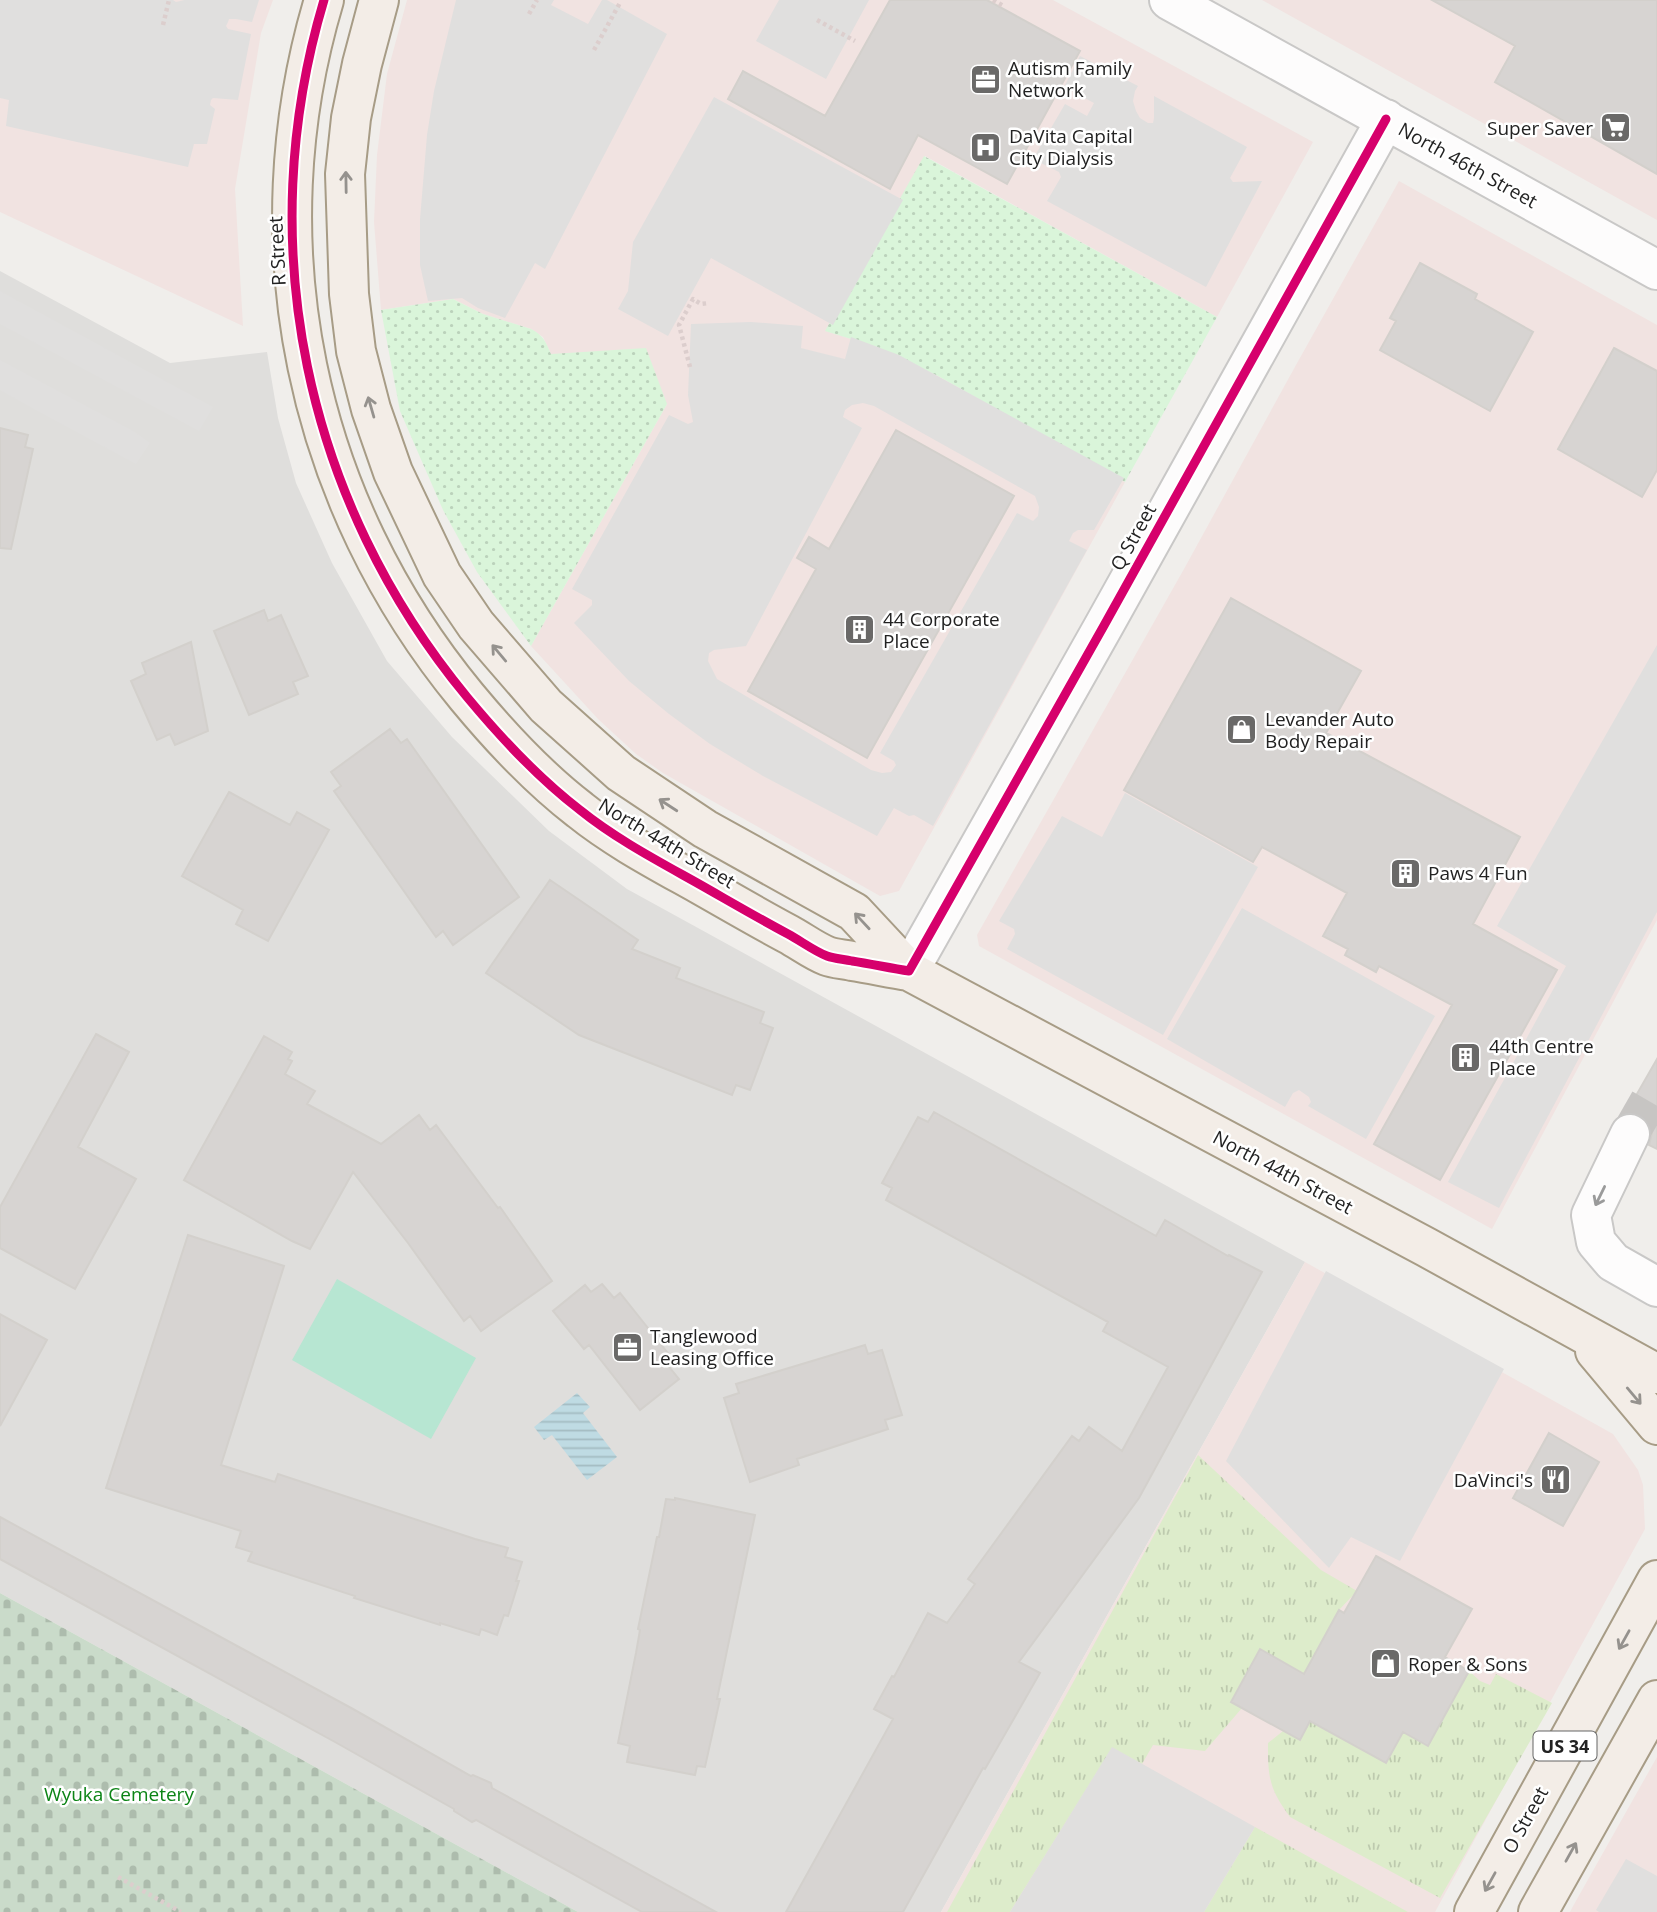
<svg xmlns="http://www.w3.org/2000/svg" width="1657" height="1912" viewBox="0 0 1657 1912" font-family="'Open Sans',sans-serif">
<style>
.residential{fill:#dfdedc}
.commercial{fill:#f1e3e1}
.grass{fill:url(#grass-tufts)}
.cemetery{fill:url(#cemetery-stones)}
.park{fill:url(#park-dots)}
.pitch{fill:#b7e6d2}
.parking{fill:#e0dfde;fill-rule:evenodd}
.water{fill:url(#water-rules)}
.building{fill:#d7d4d2;stroke:#d3d0cc;stroke-width:2}
.lines{fill:none;stroke-linecap:round;stroke-linejoin:round}
.minor-tunnel{stroke:#c7c5c3;stroke-width:38;stroke-dasharray:38 19;stroke-linecap:butt}
.minor-casing{stroke:#c9c8c7;stroke-width:42}
.major-casing{stroke:#a79c86;stroke-width:42}
.path{stroke:#dccecd;stroke-width:4.5;stroke-dasharray:3.5 3.5;stroke-linecap:butt}
.minor{stroke:#fdfcfc;stroke-width:38}
.major{stroke:#f3ede7;stroke-width:38}
.cycleway-casing{stroke:#fff;stroke-width:13}
.cycleway{stroke:#d6006c;stroke-width:9}
.oneway{stroke:#95928e}
.oneway2{stroke:#9a9a9a}
.labels{text-anchor:middle;dominant-baseline:central;stroke-width:5;stroke-linejoin:round;paint-order:stroke}
.shield{fill:#fff;stroke:#646464;stroke-width:2}
.shield-label{font-size:18px;font-weight:bold;fill:#222}
.poi-label{font-size:19px;fill:#222;stroke:#fff;text-anchor:start}
.street-label{font-size:19px;fill:#222;stroke:#fff}
.park-label{font-size:19px;fill:#0c8416;stroke:#fff}
</style>
<defs>
<pattern id="grass-tufts" width="24" height="20" patternUnits="userSpaceOnUse" patternTransform="scale(1.75)"><rect width="24" height="20" fill="#ddeccb"/><path d="M3 7l-1-3M5 7V3M7 7l1-3M15 17l-1-3M17 17v-4M19 17l1-3" fill="none" stroke="#bdcaae"/></pattern>
<pattern id="cemetery-stones" width="16" height="16" patternUnits="userSpaceOnUse" patternTransform="scale(1.75)"><rect width="16" height="16" fill="#cadbca"/><path d="M2 7V4a2 2 0 0 1 4 0v3zM10 15v-3a2 2 0 0 1 4 0v3z" fill="#adbcad"/></pattern>
<pattern id="park-dots" width="8" height="8" patternUnits="userSpaceOnUse" patternTransform="scale(1.75)"><rect width="8" height="8" fill="#daf5da"/><path d="M2 2h.1M6 6h.1" fill="none" stroke="#bbd2bb" stroke-width="1.8" stroke-linecap="round"/></pattern>
<pattern id="water-rules" width="6" height="5" patternUnits="userSpaceOnUse" patternTransform="scale(1.75)"><rect width="6" height="5" fill="#bfdbe3"/><path d="M0 2.5h6" fill="none" stroke="#a4bcc2"/></pattern>
</defs>
<rect width="100%" height="100%" fill="#f0eeeb"/>
<path class="residential" d="M0,271L170,363L267,352L278,418L296,483L332,563L387,661L452,737L549,831L627,889L1305,1262L941,1912H578L0,1593Z"/>
<path class="commercial" d="M0,0H273L261,33L235,189L243,326L0,212Z
M407,0H1053L1313,142L1217,317L925,156L826,331L877,347L938,376L1125,482L899,891L880,896L663,773L636,754L598,719L531,646L667,404L551,354L543,337L531,329L483,314L453,299L381,310L374,222L377,155L387,74Z
M1262,0H1657V220Z
M1399,181L1657,325V920L1492,1229L979,946L977,935L1184,569L1296,365Z
M1305,1262L1613,1434L1638,1470L1643,1485L1645,1529L1435,1912H941Z
M1657,1757V1912H1570L1572,1908Z"/>
<path class="grass" d="M1198,1455L1321,1570L1357,1591L1339,1610L1307,1676L1260,1650L1231,1701L1242,1708L1205,1751L1153,1745L1142,1764L1112,1748L1010,1912H947Z
M1469,1671L1480,1681L1490,1685L1496,1674L1552,1703L1440,1898L1290,1817C1269,1788 1268,1778 1268,1743L1283,1731L1310,1721L1403,1732L1428,1746Z
M1255,1827L1408,1912H1204Z"/>
<path class="cemetery" d="M0,1593L578,1912H0Z"/>
<path class="park" d="M924,156L1217,317L1125,482L938,376L877,347L825,331Z
M453,299L483,314L531,329C543,335 546,342 551,354L646,348L667,404L531,646L477,572L443,510L400,411L381,310Z"/>
<path class="pitch" d="M337,1279L476,1358L431,1439L292,1360Z"/>
<path class="parking" d="M0,0H173L176,2L184,0H259L252,22L236,19H229L228,22L226,26L228,29L251,34L238,100L213,98L211,100L210,105L215,109L207,144H194L188,167L6,126L9,100L0,98Z
M456,0H554L551,5L588,24L602,0H607L667,34L545,269L535,263L505,318L478,308L462,298L428,301L420,265V219L427,135L434,91Z
M779,0H869L826,79L756,41Z
M1080,56L1138,86L1135,91L1133,101L1136,111L1140,118L1148,123H1153L1154,118V96L1247,147L1230,178L1233,182L1262,181L1206,287L1047,201L1061,177L1059,172L1033,159L1065,104L1087,116L1094,103L1064,87Z
M714,97L903,200L833,325L711,258L668,336L618,309L628,291L633,242Z
M0,291L213,407L199,431L0,324Z
M751,322L803,326L801,348L845,359L851,337L899,355L1124,478L1094,530H1078L1073,533L1069,541L1087,550L933,826L914,815L909,816L894,808L877,836L763,776L710,744L669,714L629,681L574,623L592,605V600L572,589L669,415L688,424L693,422L688,395L691,324ZM863,403L874,406L1035,496L1039,507L1038,516L1033,521L1017,513L880,753L894,761L896,765L891,772L882,773L871,770L717,679L708,661L709,653L714,650L746,646L862,428L843,417L845,410L852,405Z
M0,360L135,432L150,443L136,464L34,409L0,390Z
M1657,645V912L1499,1208L1448,1182L1566,966L1497,926Z
M1125,793L1258,867L1163,1035L1007,949L1015,934L1014,929L999,921L1062,816L1102,837Z
M1242,908L1435,1016L1366,1139L1308,1106L1311,1102L1309,1097L1299,1090L1293,1093L1285,1107L1167,1039Z
M1326,1271L1504,1369L1400,1561L1351,1537L1329,1568L1226,1461Z
M1112,1747L1255,1827L1204,1912H1010Z
M1626,1859L1657,1876V1912H1599L1596,1910Z"/>
<path class="water" d="M577,1393L590,1407L583,1413L617,1457L587,1480L552,1435L544,1440L534,1427Z"/>
<path class="building" d="M890,0H987L1080,51L1007,184L918,135L890,189L728,99L743,71L825,116Z
M1432,0H1657V174L1495,82L1515,46Z
M1420,263L1477,294L1475,299L1533,332L1490,411L1380,350L1396,321L1390,318Z
M1614,348L1657,371V470L1642,497L1558,449Z
M0,428L28,435L25,447L33,449L11,549L0,548Z
M896,430L1014,496L867,758L748,691L816,569L797,558L809,537L829,549Z
M1231,598L1361,671L1326,733L1520,837L1473,924L1557,970L1440,1180L1374,1144L1452,1005L1379,966L1376,972L1345,955L1348,949L1323,936L1347,893L1262,847L1253,862L1124,790Z
M264,610L268,621L281,615L308,676L293,682L298,694L249,715L214,631Z
M191,642L208,731L175,745L170,734L157,740L131,681L146,674L142,663Z
M390,729L401,743L407,739L519,897L453,945L443,931L436,937L334,791L341,786L331,772Z
M229,792L290,825L297,812L329,830L268,941L236,924L243,910L182,876Z
M550,880L638,940L632,949L680,968L676,978L764,1012L760,1023L773,1028L750,1090L736,1085L732,1095L579,1035L486,973Z
M96,1034L129,1052L78,1147L136,1179L75,1289L0,1248V1207Z
M264,1036L292,1052L288,1059L292,1061L285,1074L315,1091L307,1104L381,1144L419,1115L430,1130L436,1125L498,1208L500,1207L552,1281L481,1331L470,1316L464,1321L408,1243L353,1172L310,1249L292,1241L184,1180Z
M1657,1059V1149L1649,1145L1652,1133L1648,1121L1639,1114L1626,1113Z
M934,1112L1156,1236L1165,1220L1228,1256L1229,1255L1262,1272L1139,1498L1019,1662L1040,1673L985,1769L983,1768L903,1912H786L893,1719L874,1709L892,1676L894,1677L928,1613L947,1623L975,1584L968,1579L1072,1436L1079,1441L1089,1427L1122,1451L1168,1367L1103,1331L1108,1322L886,1200L892,1188L882,1183L918,1117L928,1122Z
M188,1235L284,1266L221,1465L275,1482L278,1474L475,1539L508,1548L505,1557L522,1562L516,1581H519L508,1616L504,1615L497,1635L481,1629L479,1635L440,1623V1625L354,1598L355,1596L248,1561L252,1552L236,1547L241,1531L106,1488Z
M602,1284L614,1298L620,1293L671,1357L665,1362L679,1379L640,1410L589,1345L584,1349L553,1311L585,1285L591,1292Z
M0,1314L47,1340L0,1426Z
M865,1345L868,1354L882,1350L902,1415L885,1420L888,1429L797,1459L799,1465L750,1482L724,1398L739,1393L736,1384Z
M1549,1433L1599,1462L1563,1526L1513,1498Z
M675,1498L755,1515L717,1699H720L705,1767L697,1766L695,1775L627,1762L630,1746L618,1743L636,1653L640,1630L638,1629L657,1537H659L666,1499L675,1500Z
M0,1517L353,1709L471,1776L473,1775L491,1783L492,1788L716,1912H642L476,1820L472,1822L454,1811V1809L335,1742L0,1559Z
M1376,1556L1472,1609L1445,1657L1469,1671L1428,1746L1403,1732L1386,1763L1310,1721L1300,1740L1231,1702L1260,1649L1304,1674L1339,1610L1344,1613Z"/>
<g class="lines">
<path class="minor-tunnel" d="M1630,1134L1657,1087"/>
<defs>
<path id="minor" d="M1169,0L1657,270
M909,971C1070,688 1228,404 1386,119
M1630,1134L1591,1215L1596,1242L1613,1262L1657,1287"/>
<path id="major" d="M324,0C251,244 305,501 467,697C501,738 537,777 580,810C616,839 658,861 699,884C729,901 758,918 788,934C801,941 814,951 827,956C835,959 844,959 852,961C871,964 890,968 909,971L1426,1247L1657,1374
M379,0L362,64L351,118L345,174L349,294L356,351L371,409L393,472L442,575L476,625L546,706L621,773L705,829L854,912L909,971
M1595,1351L1657,1425
M1474,1912L1657,1580
M1538,1912L1657,1700"/>
</defs>
<use href="#minor" class="minor-casing"/>
<use href="#major" class="major-casing"/>
<path class="path" d="M993,0L1005,7
M529,14L537,0
M817,20L855,41
M163,25L169,0
M594,50L621,1
M690,367L679,325L693,299L701,304L709,303
M118,1877L181,1912"/>
<use href="#minor" class="minor"/>
<use href="#major" class="major"/>
<defs>
<path id="cycleway" d="M324,0C251,244 305,501 467,697C501,738 537,777 580,810C616,839 658,861 699,884C729,901 758,918 788,934C801,941 814,951 827,956C835,959 844,959 852,961C871,964 890,968 909,971C1070,688 1228,404 1386,119"/>
</defs>
<use href="#cycleway" class="cycleway-casing"/>
<use href="#cycleway" class="cycleway"/>
</g>
<defs><path id="oneway-shaft" d="M-6 0H5M1.5-3L5.5 0L1.5 3" fill="none" stroke-width="1.6" stroke-linecap="round" stroke-linejoin="round" transform="scale(1.75)"/></defs>
<g class="oneway">
<use href="#oneway-shaft" transform="translate(346 182) rotate(-91)"/>
<use href="#oneway-shaft" transform="translate(371 407) rotate(-106)"/>
<use href="#oneway-shaft" transform="translate(499 653) rotate(-130)"/>
<use href="#oneway-shaft" transform="translate(668 805) rotate(-147)"/>
<use href="#oneway-shaft" transform="translate(862 921) rotate(-133)"/>
<use href="#oneway-shaft" transform="translate(1634 1396) rotate(50)"/>
<use href="#oneway-shaft" transform="translate(1624 1640) rotate(119)"/>
<use href="#oneway-shaft" transform="translate(1571 1852) rotate(-61)"/>
<use href="#oneway-shaft" transform="translate(1490 1882) rotate(119)"/>
</g>
<use class="oneway2" href="#oneway-shaft" transform="translate(1600 1196) rotate(116)"/>
<defs>
<symbol id="office-square" viewBox="-11 -11 22 22"><rect x="-9" y="-9" width="18" height="18" rx="4" fill="#6a6968" stroke="#fff"/><path d="M-6-3h4V-5.5h4V-3h4V5H-6ZM-1-4.5V-3h2v-1.5ZM-6 0V1H6V0Z" fill="#fff"/></symbol>
<symbol id="supermarket-square" viewBox="-11 -11 22 22"><rect x="-9" y="-9" width="18" height="18" rx="4" fill="#6a6968" stroke="#fff"/><path d="M-6-5.5h2.5l.6 2H6L4.5 2H-2.5L-4.4-4H-6ZM-1.5 3.2a1.3 1.3 0 1 0 .1 0ZM3 3.2a1.3 1.3 0 1 0 .1 0Z" fill="#fff"/></symbol>
<symbol id="hospital-square" viewBox="-11 -11 22 22"><rect x="-9" y="-9" width="18" height="18" rx="4" fill="#6a6968" stroke="#fff"/><path d="M-5-5h3v3.5h4V-5h3V5h-3V1.5h-4V5h-3Z" fill="#fff"/></symbol>
<symbol id="building-square" viewBox="-11 -11 22 22"><rect x="-9" y="-9" width="18" height="18" rx="4" fill="#6a6968" stroke="#fff"/><path d="M-4-6H4V6H1V3H-1V6H-4ZM-2.5-4.3h1.7v1.8h-1.7ZM.8-4.3h1.7v1.8H.8ZM-2.5-1h1.7V.8h-1.7ZM.8-1h1.7V.8H.8Z" fill="#fff"/></symbol>
<symbol id="shop-square" viewBox="-11 -11 22 22"><rect x="-9" y="-9" width="18" height="18" rx="4" fill="#6a6968" stroke="#fff"/><path d="M-5-2.5h2.3a2.7 3.5 0 0 1 5.4 0H5L5.5 6h-11ZM-1.5-2.5h3a1.5 2.3 0 0 0-3 0Z" fill="#fff"/></symbol>
<symbol id="restaurant-square" viewBox="-11 -11 22 22"><rect x="-9" y="-9" width="18" height="18" rx="4" fill="#6a6968" stroke="#fff"/><path d="M-5-6h1v4h1v-4h1v4h1v-4h1v5L-1.5 .5V6h-2V.5L-5-1ZM5-6V6H3V1.5H1.5Q1.5-4 5-6Z" fill="#fff"/></symbol>
</defs>
<g fill-rule="evenodd">
<use href="#office-square" x="968" y="62" width="35" height="35"/>
<use href="#supermarket-square" x="1598" y="110" width="35" height="35"/>
<use href="#hospital-square" x="968" y="130" width="35" height="35"/>
<use href="#building-square" x="842" y="612" width="35" height="35"/>
<use href="#shop-square" x="1224" y="712" width="35" height="35"/>
<use href="#building-square" x="1388" y="856" width="35" height="35"/>
<use href="#building-square" x="1448" y="1040" width="35" height="35"/>
<use href="#office-square" x="610" y="1330" width="35" height="35"/>
<use href="#restaurant-square" x="1538" y="1462" width="35" height="35"/>
<use href="#shop-square" x="1368" y="1646" width="35" height="35"/>
</g>
<g class="labels">
<rect class="shield" x="1533.5" y="1731.5" width="63" height="29" rx="5"/>
<g class="shield-label">
<text x="1565" y="1746">US 34</text>
</g>
<g class="poi-label">
<text x="1008" y="68">Autism Family<tspan x="1008" dy="22">Network</tspan></text>
<text x="1593" y="128" text-anchor="end">Super Saver</text>
<text x="1009" y="136">DaVita Capital<tspan x="1009" dy="22">City Dialysis</tspan></text>
<text x="883" y="619">44 Corporate<tspan x="883" dy="22">Place</tspan></text>
<text x="1265" y="719">Levander Auto<tspan x="1265" dy="22">Body Repair</tspan></text>
<text x="1428" y="873">Paws 4 Fun</text>
<text x="1489" y="1046">44th Centre<tspan x="1489" dy="22">Place</tspan></text>
<text x="650" y="1336">Tanglewood<tspan x="650" dy="22">Leasing Office</tspan></text>
<text x="1533" y="1480" text-anchor="end">DaVinci's</text>
<text x="1408" y="1664">Roper &amp; Sons</text>
</g>
<g class="street-label">
<text transform="translate(1468 165) rotate(29)">North 46th Street</text>
<text transform="translate(277 251) rotate(-93)">R Street</text>
<text transform="translate(1133 537) rotate(-61)">Q Street</text>
<text transform="translate(667 843) rotate(31)">North 44th Street</text>
<text transform="translate(1283 1172) rotate(28)">North 44th Street</text>
<text transform="translate(1525 1820) rotate(-61)">O Street</text>
</g>
<g class="park-label">
<text x="119" y="1794">Wyuka Cemetery</text>
</g>
</g>
</svg>
